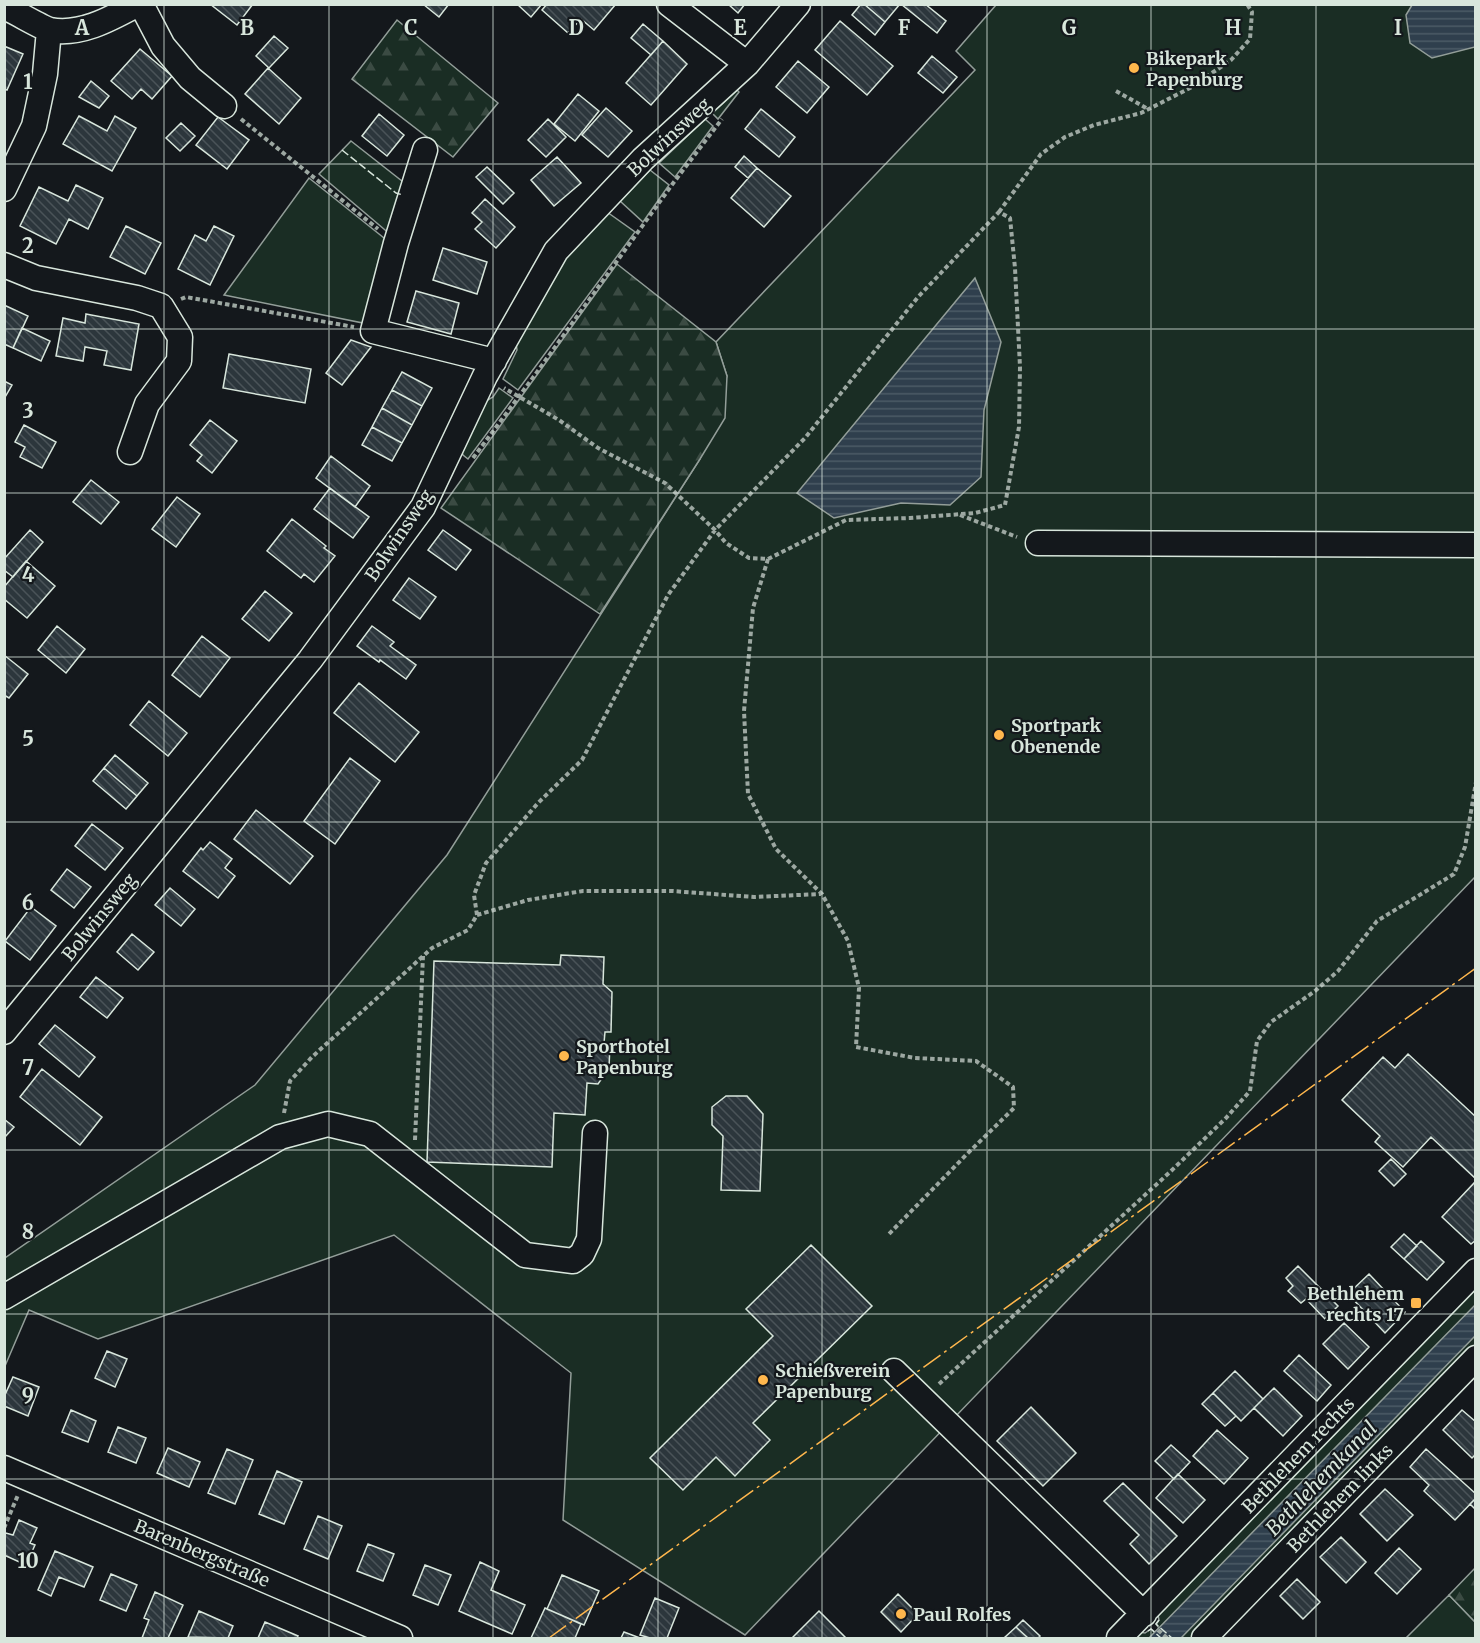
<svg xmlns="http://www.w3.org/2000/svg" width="1480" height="1643" viewBox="0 0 1480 1643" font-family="Merriweather,serif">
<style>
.green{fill:#1a2d24;stroke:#939e99;stroke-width:1.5}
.forest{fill:url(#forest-firs);stroke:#939e99;stroke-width:1.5}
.water{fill:url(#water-rules);stroke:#939e99;stroke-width:1.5}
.building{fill:url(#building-back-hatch);stroke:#d8e6dc;stroke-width:1.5}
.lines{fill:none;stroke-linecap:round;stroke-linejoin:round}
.minor-casing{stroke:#d8e6dc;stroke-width:27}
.path{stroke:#9da8a2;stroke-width:4;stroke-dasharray:4.5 3;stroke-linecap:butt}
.minor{stroke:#14181c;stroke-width:24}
.fence{stroke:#d8e6dc;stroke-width:1.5;stroke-dasharray:8 3;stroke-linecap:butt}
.power{stroke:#ffb74d;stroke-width:1.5;stroke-dasharray:21 4.5 3 4.5;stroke-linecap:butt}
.grid{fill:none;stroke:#d8e6dc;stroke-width:1.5;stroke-opacity:0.55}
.poi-dot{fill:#ffb74d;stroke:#14181c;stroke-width:2}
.labels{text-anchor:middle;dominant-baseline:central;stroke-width:4.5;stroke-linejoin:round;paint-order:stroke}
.poi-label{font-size:18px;font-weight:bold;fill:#d8e6dc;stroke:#14181c;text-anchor:start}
.street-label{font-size:18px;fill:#d8e6dc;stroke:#14181c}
.water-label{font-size:20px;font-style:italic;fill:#d8e6dc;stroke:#14181c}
.grid-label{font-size:20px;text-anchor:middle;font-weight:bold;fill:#d8e6dc;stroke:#14181c;stroke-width:4.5;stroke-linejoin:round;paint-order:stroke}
</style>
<defs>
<pattern id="forest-firs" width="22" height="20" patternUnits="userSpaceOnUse" patternTransform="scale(1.5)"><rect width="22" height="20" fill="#1a2d24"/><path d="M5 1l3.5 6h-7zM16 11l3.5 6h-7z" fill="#3b4b43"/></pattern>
<pattern id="water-rules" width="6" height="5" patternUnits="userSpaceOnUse" patternTransform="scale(1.5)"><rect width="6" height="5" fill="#2f3f4d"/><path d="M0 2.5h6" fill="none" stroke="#4c5b66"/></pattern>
<pattern id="building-back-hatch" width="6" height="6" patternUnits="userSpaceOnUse" patternTransform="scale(1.5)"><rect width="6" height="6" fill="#2c363c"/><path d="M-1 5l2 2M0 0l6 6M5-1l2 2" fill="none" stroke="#4a5358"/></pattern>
</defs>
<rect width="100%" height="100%" fill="#14181c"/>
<path class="green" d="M996,5H1475V877L745,1635L563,1520L571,1373L394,1235L98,1339L29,1310L5,1366V1258L255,1085L447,855L700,459L727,376L716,342L975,70L956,51Z
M737,90L739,92L718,119L712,113Z
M705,119L713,126L675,177L659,163Z
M351,141L407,185L391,235L319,174Z
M650,170L669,185L643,222L620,201Z
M309,178L389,242L368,324L224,295Z
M607,212L635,232L518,390L503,379L517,350L516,343L546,278Z
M499,388L513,398L468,459L463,455L460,448L486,401L493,397Z
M1475,1283V1346L1193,1638H1133L1139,1632L1145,1633L1151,1629L1155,1632L1159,1628L1156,1624L1159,1620L1158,1615Z
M1449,1595L1475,1622V1638H1406Z"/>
<path class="forest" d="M397,20L498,103L453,157L352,79Z
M617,264L716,342L727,376L725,418L700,459L600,614L441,508Z
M1475,1568V1622L1449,1595Z"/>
<path class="water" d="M1412,5H1475V47L1432,58L1410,43L1406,15Z
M975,278L1001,342L984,410L981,477L950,505L901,503L834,518L797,493Z
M1475,1305V1336L1182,1637L1181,1638H1149Z"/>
<path class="building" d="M210,4H253L237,25Z
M423,4H449L439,17Z
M517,4H542L531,17Z
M547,4H616L594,30L581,19L568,33L542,10Z
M728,4H745L738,13Z
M861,4H864L885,22L875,35L852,15Z
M864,4H900L885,22Z
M901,4H925L946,21L937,33Z
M840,21L893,66L867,95L815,50Z
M643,24L663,41L651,55L631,38Z
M274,36L288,48L269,68L256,56Z
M663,41L687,64L651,105L626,83Z
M4,46L23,54L7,90L4,89Z
M140,49L172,76L152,99L141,89L132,99L111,81Z
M932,56L957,77L943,93L918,73Z
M798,61L829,87L807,113L776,87Z
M268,68L301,98L279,124L245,94Z
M91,81L109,96L99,108L79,97Z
M578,94L599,111L575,141L554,124Z
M606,108L632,131L608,157L582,135Z
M761,109L795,137L779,157L745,129Z
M379,114L404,135L387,156L362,136Z
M79,116L107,131L115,116L136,128L112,171L63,144Z
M218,117L249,140L227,169L196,145Z
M548,119L566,137L546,157L528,140Z
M181,123L195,136L180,151L166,138Z
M744,156L757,168L748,178L735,167Z
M557,157L581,183L554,206L531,180Z
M487,167L514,193L503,204L476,177Z
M757,168L791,196L764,227L731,198Z
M76,185L103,198L88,229L69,219L56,244L20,226L39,187L68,201Z
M485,199L515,227L496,248L475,229L482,222L472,213Z
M126,226L161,243L145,274L110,257Z
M214,226L234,236L210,285L178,269L195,235L206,241Z
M443,248L487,262L477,294L433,280Z
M416,291L459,303L451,334L407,322Z
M4,305L28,316L13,348L4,344Z
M86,314L139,324L131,370L104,365L107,351L85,347L83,361L56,356L63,318L85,323Z
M22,328L50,341L41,361L13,348Z
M351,340L371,347L342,385L326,373Z
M229,354L311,369L305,403L223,388Z
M402,372L432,388L422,406L392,390Z
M4,381L12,385L4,399Z
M392,390L422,406L412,425L382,408Z
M382,408L412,425L402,443L372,427Z
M210,420L237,441L212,473L197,461L202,455L190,445Z
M24,425L56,442L42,468L20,457L25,447L15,442Z
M372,427L402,443L392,461L362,445Z
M331,456L370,486L355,507L316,478Z
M91,480L119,502L101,524L73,502Z
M330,488L369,517L353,538L314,509Z
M177,497L200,514L176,547L152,529Z
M292,519L326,546L324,548L335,556L314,582L304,574L301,578L267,551Z
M30,530L43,542L13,577L4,570V559Z
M443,530L471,550L456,570L428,550Z
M26,561L55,586L27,618L4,599V587Z
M409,578L436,597L420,619L393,600Z
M265,591L292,613L269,641L242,619Z
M57,626L85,649L66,673L38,650Z
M372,626L394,642L390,646L416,665L406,679L380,660L379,662L357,646Z
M202,636L230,658L200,697L172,675Z
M4,655L28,674L9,698L4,695Z
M359,683L419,732L395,762L334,713Z
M149,701L187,733L168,756L130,725Z
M115,755L148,783L137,796L104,768Z
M350,758L380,781L335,844L304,821Z
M104,768L137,796L126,809L93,781Z
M256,810L313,856L290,884L234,839Z
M92,824L123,848L105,870L75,846Z
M210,842L232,859L225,868L235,876L218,898L183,871L201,848L203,850Z
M67,869L91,887L74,908L51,890Z
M170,888L195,909L181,926L155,905Z
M31,907L56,926L30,960L5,941Z
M132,934L154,952L138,970L117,952Z
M561,955L604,957L603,984L612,992L611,1032H605L604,1043L610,1044L609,1068L598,1084L587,1083L585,1115L554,1113L552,1167L427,1162L434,961L560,965Z
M96,977L123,998L107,1018L80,997Z
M55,1025L95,1057L79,1077L39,1044Z
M1408,1054L1476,1117V1179L1431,1137L1403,1167L1375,1142L1380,1136L1342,1100L1383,1057L1395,1068Z
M42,1069L102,1117L80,1145L20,1097Z
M726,1096H747L763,1114L760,1191L721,1190L723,1136L712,1125V1107Z
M4,1119L14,1127L4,1138Z
M1391,1159L1406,1174L1394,1186L1379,1171Z
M1476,1181V1240L1471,1244L1442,1217Z
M1404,1234L1417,1246L1404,1259L1391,1247Z
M1421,1241L1444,1262L1427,1280L1404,1259Z
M811,1245L872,1306L753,1423L770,1440L735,1476L716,1457L683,1490L650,1458L773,1336L746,1309Z
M1298,1266L1338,1306L1325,1319L1306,1299L1301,1303L1288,1291L1293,1286L1286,1278Z
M1369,1274L1405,1312L1385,1333L1348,1294Z
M1344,1323L1369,1347L1348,1369L1323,1344Z
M107,1351L127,1359L115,1387L95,1378Z
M1299,1355L1331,1385L1317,1401L1284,1371Z
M1235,1371L1263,1399L1241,1421L1213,1393Z
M13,1377L39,1387L28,1416L4,1406V1397Z
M1274,1388L1302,1416L1283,1436L1254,1408Z
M1213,1393L1236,1416L1225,1426L1202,1404Z
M1031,1407L1076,1453L1043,1486L997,1441Z
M71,1410L96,1421L88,1442L62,1432Z
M1462,1410L1476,1422V1454L1472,1458L1443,1430Z
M118,1427L146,1438L136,1463L108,1452Z
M1217,1430L1248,1458L1224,1484L1193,1456Z
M1171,1445L1190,1462L1174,1479L1155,1461Z
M168,1448L200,1462L189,1487L157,1473Z
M227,1449L253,1460L235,1504L208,1493Z
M1426,1449L1476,1494V1498L1455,1520L1424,1491L1429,1485L1410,1467Z
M277,1471L302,1482L284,1524L259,1514Z
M1178,1474L1205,1500L1183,1523L1156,1498Z
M1123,1483L1177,1536L1149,1564L1130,1544L1139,1535L1104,1501Z
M1385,1489L1413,1515L1387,1541L1360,1514Z
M1476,1498V1510L1470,1504Z
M318,1516L342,1526L328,1559L304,1549Z
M19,1520L37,1528L30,1543L35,1545L26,1565L4,1555V1536L6,1533L13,1535Z
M1341,1537L1366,1562L1346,1583L1320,1557Z
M368,1544L394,1554L383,1581L357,1571Z
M1399,1548L1421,1569L1397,1594L1375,1573Z
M55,1551L93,1567L84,1587L59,1577L51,1596L38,1590Z
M480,1562L499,1571L491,1590L525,1605L512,1634L459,1611Z
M425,1565L451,1575L438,1605L413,1595Z
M111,1574L137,1585L126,1611L100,1600Z
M562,1575L599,1591L584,1625L547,1609Z
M1297,1579L1320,1602L1303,1619L1280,1596Z
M155,1592L183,1605L168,1638H142L149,1620L144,1618Z
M898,1594L918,1614L901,1632L881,1612Z
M655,1598L679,1608L667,1638H650L640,1635Z
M545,1608L581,1624L575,1638H531Z
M199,1611L233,1626L228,1638L188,1637Z
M819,1611L846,1638H794L793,1637Z
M1023,1620L1040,1636L1038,1638H1028L1016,1627Z
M265,1622L298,1636L297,1638H258Z
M1016,1627L1028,1638H1004Z
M624,1632L640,1638H621Z"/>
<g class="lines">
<defs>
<path id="minor" d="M141,4L163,46L190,78L224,106
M669,4L747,64
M4,7C16,12 40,27 50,30C81,36 112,18 138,4
M425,150L396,243L373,331L494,361
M4,189L34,126L45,74L49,30
M4,265L36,278L137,298L161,306L180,337L179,361L147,404L130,452
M1038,543L1476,545
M4,1032L310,660L423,507L485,376L556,251L643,159L747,64L798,4
M4,1297L280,1137L328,1124L370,1134L525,1255L573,1261L582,1254L589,1239L595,1133
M894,1371L1144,1614
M4,1468L400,1638
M1119,1638L1476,1271
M1204,1638L1476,1358"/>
</defs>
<use href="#minor" class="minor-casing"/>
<path class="path" d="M1116,91L1148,109
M241,119L378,229
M999,212L1041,154L1065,137L1094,125L1141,113L1190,88L1231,60L1250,39L1252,12L1247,4
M181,299L186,297L354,327
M473,458L532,379L674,182L722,119
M960,515L1017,537
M768,559L753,608L744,711L748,794L776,849L822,894L848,941L859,988L856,1047L915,1058L976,1061L1013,1087L1014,1108L967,1154L888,1235
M477,915L528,900L583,891H672L754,897L821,894
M284,1113L290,1081L312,1057L432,948L468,930L477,915L474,895L486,863L538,803L582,760L668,595L715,530L805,438L918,297L999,212L1010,218L1015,268L1020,367L1019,427L1005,505L975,513L910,518L846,520L768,559L749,558L726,543L715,530L665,483L598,448L559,420L504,388
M415,1140L423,956
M939,1384L1170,1172L1226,1118L1250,1091L1257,1041L1271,1022L1315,991L1338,971L1377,921L1454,874L1465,847L1476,782
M4,1528L18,1495
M1158,1630L1167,1638"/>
<use href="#minor" class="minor"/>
<path class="fence" d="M342,150L396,193L403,195
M1159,1620L1156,1624L1172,1638
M1148,1631L1151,1629L1161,1638"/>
<path class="power" d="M549,1638L1476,968"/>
</g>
<path class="grid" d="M164,4V1638M329,4V1638M493,4V1638M658,4V1638M822,4V1638M987,4V1638M1151,4V1638M1316,4V1638M4,164H1476M4,329H1476M4,493H1476M4,657H1476M4,822H1476M4,986H1476M4,1150H1476M4,1314H1476M4,1479H1476"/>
<g class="poi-dot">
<circle cx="1134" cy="68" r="6"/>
<circle cx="999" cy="735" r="6"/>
<circle cx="564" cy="1056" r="6"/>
<rect x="1410" y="1297" width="12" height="12" rx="3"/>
<circle cx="763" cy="1380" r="6"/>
<circle cx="901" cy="1614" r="6"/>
</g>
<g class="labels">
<g class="poi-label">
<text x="1146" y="58">Bikepark<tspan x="1146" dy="21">Papenburg</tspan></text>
<text x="1011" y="725">Sportpark<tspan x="1011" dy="21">Obenende</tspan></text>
<text x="576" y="1046">Sporthotel<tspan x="576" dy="21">Papenburg</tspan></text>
<text x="1404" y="1293" text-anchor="end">Bethlehem<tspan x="1404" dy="21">rechts 17</tspan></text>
<text x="775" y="1370">Schießverein<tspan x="775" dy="21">Papenburg</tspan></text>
<text x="913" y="1614">Paul Rolfes</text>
</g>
<g class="street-label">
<text transform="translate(669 137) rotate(-43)">Bolwinsweg</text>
<text transform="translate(399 535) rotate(-56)">Bolwinsweg</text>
<text transform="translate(99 917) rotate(-51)">Bolwinsweg</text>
<text transform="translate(1298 1455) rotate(-46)">Bethlehem rechts</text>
<text transform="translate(1340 1498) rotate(-46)">Bethlehem links</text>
<text transform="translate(202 1553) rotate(23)">Barenbergstraße</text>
</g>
<g class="water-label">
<text transform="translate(1321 1478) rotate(-46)">Bethlehemkanal</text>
</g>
</g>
<g class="grid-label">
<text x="82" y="35">A</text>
<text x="247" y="35">B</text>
<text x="411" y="35">C</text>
<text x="576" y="35">D</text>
<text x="740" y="35">E</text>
<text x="904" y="35">F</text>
<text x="1069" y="35">G</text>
<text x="1233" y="35">H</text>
<text x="1398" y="35">I</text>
<text x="28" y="89">1</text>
<text x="28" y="253">2</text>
<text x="28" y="418">3</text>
<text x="28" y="582">4</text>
<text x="28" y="746">5</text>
<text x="28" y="910">6</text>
<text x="28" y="1075">7</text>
<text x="28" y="1239">8</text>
<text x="28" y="1403">9</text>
<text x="28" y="1568">10</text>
</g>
<rect width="1480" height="1643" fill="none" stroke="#d8e6dc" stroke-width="12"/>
</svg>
